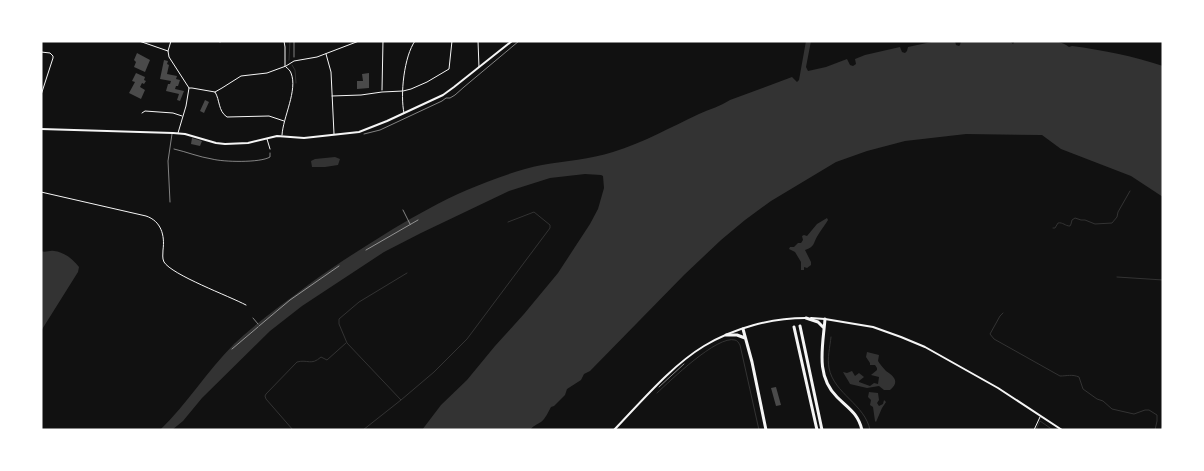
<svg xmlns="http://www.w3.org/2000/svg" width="1204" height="471" viewBox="0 0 1204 471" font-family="'Alegreya Sans',sans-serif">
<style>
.water{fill:#333}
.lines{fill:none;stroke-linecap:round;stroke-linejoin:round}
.stream{stroke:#333;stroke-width:1}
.building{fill:#4a4a4a}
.path{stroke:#f5f5f5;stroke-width:0.5}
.service{stroke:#f5f5f5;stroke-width:0.5}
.minor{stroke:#f5f5f5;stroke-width:1}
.tertiary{stroke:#f5f5f5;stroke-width:2}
.secondary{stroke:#f5f5f5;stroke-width:2}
.motorway{stroke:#f5f5f5;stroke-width:3}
</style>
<rect width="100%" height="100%" fill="#111"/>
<path class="water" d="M806,41H811L806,67L808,71L826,67L847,59L850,65L853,66L856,64L855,59L865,55L900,47L902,52L905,53L907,51L908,47L936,41H955L956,45L959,46L960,45L961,41H1010L1013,44L1015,41C1029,41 1059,37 1069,47L1072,46C1102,50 1133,56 1163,66V197L1131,176L1061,149L1042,135L966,134L905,141L867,151L836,162L771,201L745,220L721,240L684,275L590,371L584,374L581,380L567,389L565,395L554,406L551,407C548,412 546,418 541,422C536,425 533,426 530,430H422L441,405L467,380L495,346L524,314L558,273L590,224L598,209L604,188L603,176L601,175L585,174L550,178L509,191L421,233L384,252L302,306L270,331L202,398L183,421L172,430H160C187,404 207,371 234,344C257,322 283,304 308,285C335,265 364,247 393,229C417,215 441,201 467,190C491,180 517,170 542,165C566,161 590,159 613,152C643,143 671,127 699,114C710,109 721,106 730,100L792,77L797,82L799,80Z
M335,157L340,159L338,165L325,167H312L311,161L315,159Z
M827,218L828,220C825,225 821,230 818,235C813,243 815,247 805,250L811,262V265L807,268L804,267V270H801V262L795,252L789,249L790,247H794L798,243H801L803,240L802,236L804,235L807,236L817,224Z
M41,251C46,253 49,250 54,251C64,252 73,259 79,267L78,272L41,331Z
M867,352L879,355L878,361C880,364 883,368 886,371C894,376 900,382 890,390H884L879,386L867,388L850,384C848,380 845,376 843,372L847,373L852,371L855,376L859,373L864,377L859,381V382L870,386L874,383L878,384L879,377L871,375L877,370V368L875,365H870V363L866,357Z
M869,392L878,393L879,400L877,403L879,406L883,404L884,400L886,402L882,408L876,422L875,421L873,407L870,405L871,400L868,397Z"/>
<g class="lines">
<path class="stream" d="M289,60L290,41
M292,65L295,70L296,83
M1053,228H1055L1058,223C1063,222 1065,226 1070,226L1071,224L1072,220L1075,218L1081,220H1085L1095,224L1112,223L1117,217L1118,212L1130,191
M407,273L359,302L339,319V324L347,343L401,400L434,372L467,339L550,228V225L534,212L508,222
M1117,277L1163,280
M1003,313L1000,316L990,334L994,339L1060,376C1067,376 1072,374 1079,377L1083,389L1097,399L1103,401L1112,409L1134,414L1145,410H1149L1157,415V421L1155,430
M831,337C830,347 827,358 829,368C834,394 865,404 870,430
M657,393C670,381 717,335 735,340C738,341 738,342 740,345L759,430
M293,430L266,399L265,396L266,394L297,362C308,359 311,366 321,357L327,360L346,343
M363,430L401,400
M1036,430L1040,421L1053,430
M1161,430L1163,425"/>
</g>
<path class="building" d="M137,53L150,60L145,72L134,67L136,62L134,60Z
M164,60L168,61L167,64L169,65L167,74L177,76L176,79L180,80L178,86H176L175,89L184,91L180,101L177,100L179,94L166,91L168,84H170L171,81L160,79Z
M136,73L145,77L144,80L146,81L144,84L142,83L140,87L145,90L141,99L129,93L135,82L132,81Z
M369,73V88L357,89V81H363L362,74Z
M205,100L209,102L204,113L200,111Z
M192,138L202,141L200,146L191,144Z
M776,387L781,405L776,406L771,388Z"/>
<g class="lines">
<path class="path" d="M294,57V41
M364,134L380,130L442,101L446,98H450L455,95L464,87L519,41
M174,149C187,152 199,157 212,159C223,162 260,163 270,157V153
M403,210L410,224
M366,250L418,220
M253,318L258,324
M259,326L290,300L339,266
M232,349L258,327
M659,387L684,364"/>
<path class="service" d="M170,202L168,161L172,134"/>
<path class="minor" d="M139,41L168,51
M171,41L168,51L169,57L189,88L186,106L178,133
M284,41L285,47V66
M478,41L479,67
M220,42V41
M41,52L50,53L53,56V58L41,95
M326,54L331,72L334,134
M189,88H192L215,92C220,100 218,111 227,117L269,116L284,121
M382,90L383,41
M215,92L222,88L241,76L267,73L286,66L294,61L317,57L359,41
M332,96L361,95L382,92L403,91L411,89L427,82L449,69L452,41
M142,113L145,111L173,113L182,116
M404,113C400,95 404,56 415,41
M282,135C283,117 298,90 291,73C290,70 288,69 286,67
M267,139L270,149
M41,192L146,216C161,221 165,235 163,250C163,254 162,258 164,262C172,275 229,296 246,305
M1034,430L1040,417"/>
<path class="tertiary" d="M825,319L873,327L901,337L925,347L998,388L1062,430"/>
<path class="secondary" d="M41,129L173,133L185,134L216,143L225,144L248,143L277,136L304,138L359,132L387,121L443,95L454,87L512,41
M811,318L825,319
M614,430C641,402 671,366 704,346C734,328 771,318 806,318"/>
<path class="motorway" d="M806,318L818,322L824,328
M825,319C823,346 815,375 837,397C848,408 858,413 862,430
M800,326L822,430
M794,327L817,430
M743,329L752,362L766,430
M726,335H737L745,338"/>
</g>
<rect width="1204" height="471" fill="none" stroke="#ffffff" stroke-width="85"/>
</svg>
